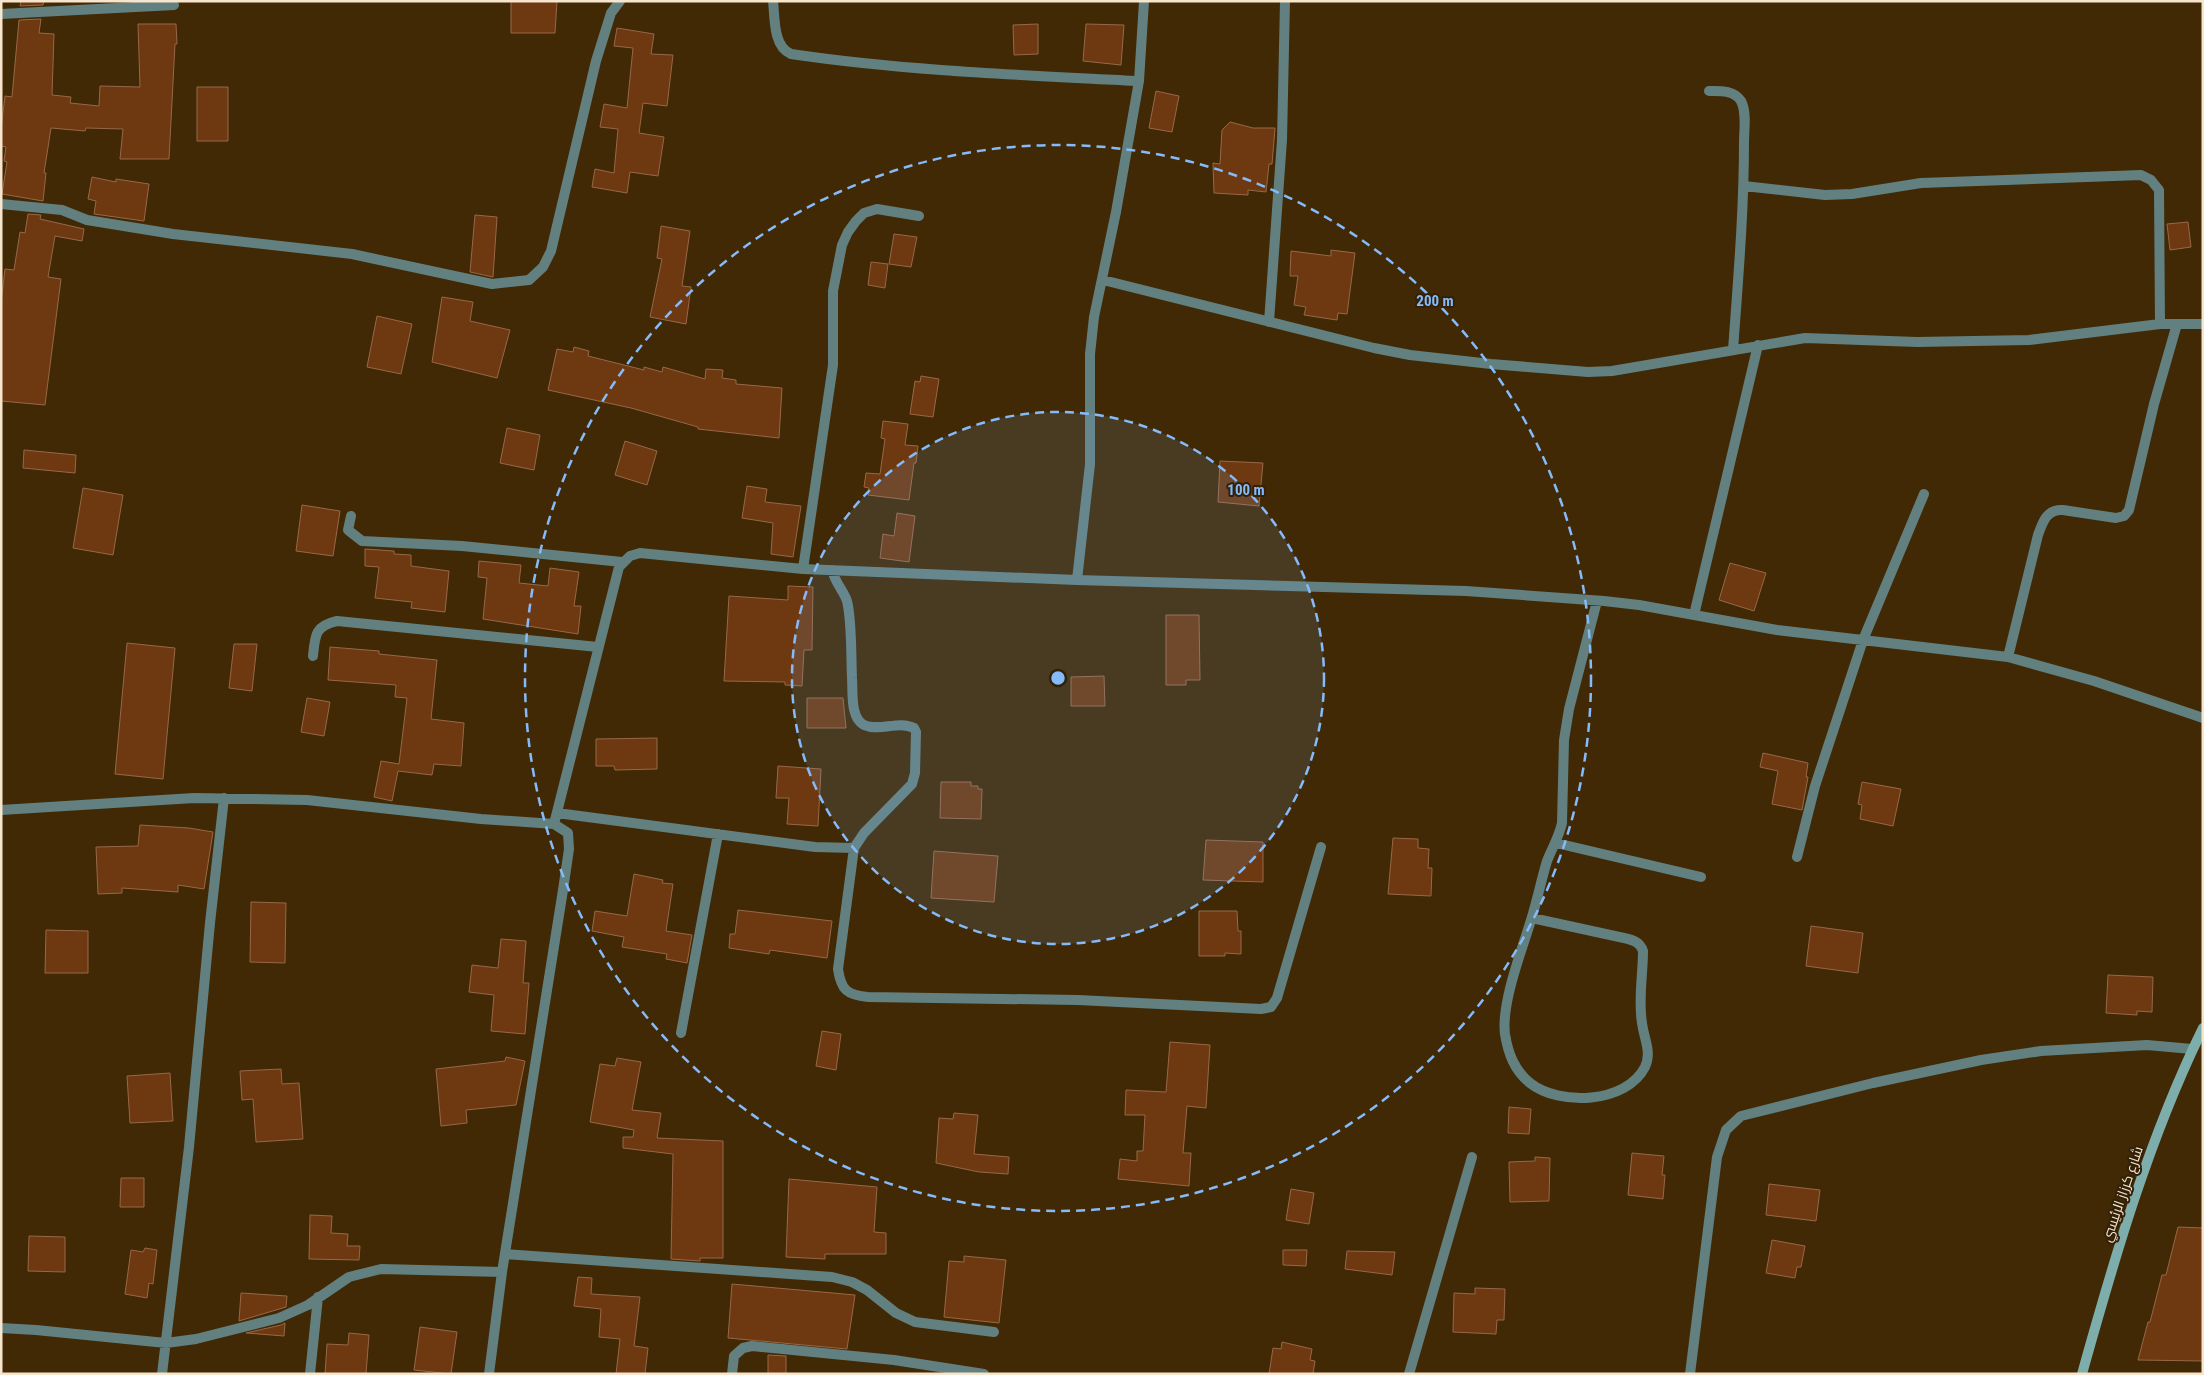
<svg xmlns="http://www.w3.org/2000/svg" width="2204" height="1375" viewBox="0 0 2204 1375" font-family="'Roboto Condensed',Cairo,sans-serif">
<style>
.building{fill:#6e3910;stroke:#976848}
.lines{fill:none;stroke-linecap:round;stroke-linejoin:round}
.street{stroke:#62807f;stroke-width:10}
.secondary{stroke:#7daeac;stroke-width:10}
.ring{fill:none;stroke:#86bbfb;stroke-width:2.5;stroke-dasharray:9 6}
.labels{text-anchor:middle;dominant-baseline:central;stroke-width:4;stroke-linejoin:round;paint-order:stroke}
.street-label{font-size:14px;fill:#f8e5cd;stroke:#322108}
.centre{fill:#86bbfb;stroke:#322108;stroke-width:2.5}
.ring-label{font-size:15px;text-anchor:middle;font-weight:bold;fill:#86bbfb;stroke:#322108;stroke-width:4;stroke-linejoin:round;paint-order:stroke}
</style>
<rect width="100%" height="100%" fill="#402904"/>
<path class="building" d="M21,1H44L43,5L20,6Z
M511,1H557L555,33H511Z
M41,19L39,33L54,34L52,95L71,97L70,103L99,106L100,86L140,87L138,24H176L177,44H175L169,159H120L123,129L86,128L85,131L51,128L44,173H46L43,201L2,194L7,162L4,161L6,147L1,146V128L5,96L12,97L19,20Z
M1038,24V54L1014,55L1013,25Z
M1086,24L1124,25L1121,65L1083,61Z
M617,28L654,34L651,54L673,55L667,106L643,103L639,133L664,137L658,176L630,172L627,193L592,187L595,169L614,173L618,129L600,127L604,104L627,108L633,48L614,46Z
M197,87H228V141H197Z
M1156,91L1179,96L1172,132L1149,128Z
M1230,122L1253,128H1275L1272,164H1269L1266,192L1248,190V195L1214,193L1213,163L1220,164L1222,130Z
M92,177L116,182V179L149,184L144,221L94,214L96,201L88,199Z
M28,214L41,215L40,219L84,229L82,241L55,236L48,277L61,279L45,405L1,401V303L5,269L14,270L20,232L25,233Z
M475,215L497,217L493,277L470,272Z
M2188,222L2191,247L2170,250L2167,224Z
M661,226L690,231L682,286L691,287L686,324L650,317L662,259L657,258Z
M894,234L917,237L911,267L889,264Z
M1331,250L1355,253L1347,314L1338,313L1337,320L1304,315L1306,307L1294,305L1298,276H1290L1291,251L1331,256Z
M871,262L888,264L885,288L868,285Z
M442,297L473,302L470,321L510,330L497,378L432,362Z
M377,316L412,324L401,374L367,367Z
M574,347L589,351L588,356L644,370V367L662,372L663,367L705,379L706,369L723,370L722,378L736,380V384L782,388L779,438L698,429V427L631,408L548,390L557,349L573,352Z
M921,376L939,379L933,417L910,414L915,381L920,382Z
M883,421L908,424L905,445L918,446L916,463H914L909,500L868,495L869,488L864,487L866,473L880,474L885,439L881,438Z
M507,428L540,435L534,470L500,463Z
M625,441L657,451L647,485L615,475Z
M24,450L76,455L75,473L23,468Z
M1220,461L1263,463L1259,506L1218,502Z
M747,486L767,489L765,502L801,506L793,557L771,554L773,523L742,518Z
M83,488L123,495L113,555L73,548Z
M302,505L340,511L333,556L296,551Z
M897,513L915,516L909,562L880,558L883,534L894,536Z
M365,549L394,551V554L411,555V566L449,571L445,612L411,608L412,602L375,598L379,567L365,566Z
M479,561L521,565L519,583L548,586L550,568L579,572L574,606H581L578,634L483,619L487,578L478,577Z
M1730,563L1766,573L1754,611L1719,600Z
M788,586L813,587L812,650H804L802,686L785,685V682L724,681L729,596L788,600Z
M1166,615H1199L1200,680H1186V685H1166Z
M127,643L175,648L163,779L115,774Z
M234,644H257L252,691L229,688Z
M330,647L379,651V654L437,660L431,719L464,723L461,766L434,764L432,775L398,771L392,801L374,797L381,761L399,764L407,698L395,697L396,685L328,680Z
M1104,676L1105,706H1071V677Z
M307,698L330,702L324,736L301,732Z
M807,698H843L846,728H807Z
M657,738V769L615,770L614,766H596V739Z
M1763,753L1808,763L1806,777H1808L1802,810L1772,804L1778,771L1760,767Z
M778,766L821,769L818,826L787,824L789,798H776Z
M941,782H971V786H978V789H982L981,819L940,818Z
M1862,782L1901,789L1893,826L1860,819L1862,805L1858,804Z
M140,825L189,828L213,832L204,889L178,885V892L122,888V893L98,894L96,847L138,846Z
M1393,838L1418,839V848L1429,849L1428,868H1432L1431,896L1388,894Z
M1206,840L1263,842V882L1203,880Z
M934,851L998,856L994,902L931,898Z
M634,874L663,880L662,883L673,884L666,931L692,935L687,963L666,959L667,954L622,947L624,937L592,931L595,911L627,916Z
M251,902L286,903L285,963L250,962Z
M738,910L832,921L827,958L770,950L769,954L729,948L730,934H735Z
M1199,911H1237L1238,931H1241V954L1225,953V956H1199Z
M1811,926L1863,933L1858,973L1806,966Z
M46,930L88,931V973H45Z
M501,939L526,941L523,983H529L525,1034L491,1031L494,995L469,992L472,965L498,968Z
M2108,975L2153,977L2152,1012L2137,1011V1015L2106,1013Z
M822,1031L841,1034L836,1070L816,1066Z
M1170,1042L1210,1045L1206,1108L1187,1106L1183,1153H1191L1189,1186L1118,1179L1120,1159L1137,1161V1151H1143L1145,1115H1125L1126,1090L1166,1092Z
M506,1057L525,1061L516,1105L466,1110L467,1123L441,1126L436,1069L505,1061Z
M617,1058L641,1062L632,1110L661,1113L657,1138L723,1141V1258H700V1261L671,1259L673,1154L623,1148V1137H633L634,1130L590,1122L600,1064L615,1066Z
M281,1069L282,1084L299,1083L303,1139L256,1142L253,1099L242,1100L240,1071Z
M170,1073L173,1121L130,1123L127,1076Z
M1509,1107L1531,1109L1529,1134L1508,1133Z
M954,1113L978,1115L974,1154L1009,1157L1008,1174L979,1172L936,1163L939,1118L953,1119Z
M1632,1153L1664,1156L1662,1175H1665L1663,1199L1628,1195Z
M1535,1157L1550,1158L1549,1201L1510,1202L1509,1162L1535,1161Z
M121,1178H144V1207H120Z
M789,1179L877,1187L874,1232L886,1233V1254H825V1259L786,1257Z
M1769,1184L1820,1190L1816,1221L1766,1215Z
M1291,1189L1314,1193L1309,1224L1286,1220Z
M310,1215L332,1216L331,1233L348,1234L347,1246H360L359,1260L309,1259Z
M2178,1227L2203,1228V1361L2138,1360L2148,1322H2150L2162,1275H2166Z
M29,1236L65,1237V1272L28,1271Z
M1772,1240L1805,1246L1801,1267H1797L1795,1278L1766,1273Z
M145,1248L157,1250L153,1284L149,1283L147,1298L125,1294L131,1250L143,1252Z
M1283,1250H1307L1306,1266L1283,1265Z
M1347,1251L1395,1252L1392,1275L1345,1269Z
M964,1256L1006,1260L999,1323L944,1317L949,1261L964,1262Z
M578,1277L592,1278L591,1294L640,1297L634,1346L648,1348L645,1374H616L620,1339L599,1337L601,1309L574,1306Z
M732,1284L855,1295L847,1349L728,1338Z
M1475,1288L1505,1289L1504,1320H1497L1496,1334L1453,1332L1454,1293L1475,1294Z
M241,1293L287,1296L286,1307L239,1321Z
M285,1323L284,1336L246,1333L281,1325Z
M420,1327L457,1332L451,1374L414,1370Z
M349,1333L369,1335L366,1374H325L327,1344L348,1345Z
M1282,1342L1312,1349L1310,1360L1315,1361L1313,1374H1269L1273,1348L1281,1349Z
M768,1355L786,1356V1374H768Z"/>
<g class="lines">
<path class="street" d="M773,1C775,18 773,47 791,54C906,71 1023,75 1139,81
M1,14L174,5
M1709,91C1720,91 1734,90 1741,101C1747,112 1744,130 1744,142C1744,211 1738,281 1733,350
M1744,186L1825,195L1852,194L1921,183L2141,175L2151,180L2159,190L2160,324
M1,204L62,210L87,220L173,234L352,254L492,284L529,280L543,267L551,251L596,61L611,13L620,1
M1103,280L1374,348L1410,355L1491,364L1588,372L1612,371L1805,338L1917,342L2029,340L2160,324H2203
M1269,322L1282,140L1285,1
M351,516L348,530L362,541L462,546L622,562
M803,569L833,365V291L842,245L848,232L856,221L864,213L877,209L919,216
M832,570C835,583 844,591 847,601C852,621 851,657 852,678C853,692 850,718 864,725C879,732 899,720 914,728L916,732L915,773L912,784L864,833L854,848
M1077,580L1090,464V354L1094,317L1116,212L1139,81L1144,1
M1694,615L1758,345
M313,656C315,635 315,626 337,621L598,647
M2008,657L2038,535C2043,521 2047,509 2063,510L2116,518L2124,516L2129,510L2154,404L2177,324
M1,810L194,798L307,800L481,819L554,824L568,833L569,849L563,890L502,1272L489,1374
M557,813L815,847L854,848L838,969C841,990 847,995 868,997L1078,1000L1261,1009L1271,1007L1277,998L1321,847
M554,824L619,567L630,556L640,553L803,569L1077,580L1466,591L1604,601L1639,605L1777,630L2008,657L2094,681L2203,718
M1556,843L1701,877
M1797,857L1815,786L1863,640L1924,494
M1532,918L1624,938C1633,940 1640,942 1643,951C1643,975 1638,1000 1642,1023C1644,1039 1652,1052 1645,1067C1626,1104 1559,1106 1530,1083C1514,1070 1508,1053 1505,1034C1501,1003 1522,950 1531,920C1537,901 1541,881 1547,861C1552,848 1559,837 1562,823L1564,740L1569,709L1597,601
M681,1033L718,834
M505,1254L832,1277L852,1282L867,1290L896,1313L915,1322L994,1332
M1,1328L36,1330L166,1343L196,1339L279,1318L308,1305L349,1277L381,1269L502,1272
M162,1374L189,1147L210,923L224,798
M310,1374L318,1297
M732,1374L734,1356L743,1348L752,1346L894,1360L984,1374
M1409,1374L1472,1157
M1690,1374L1717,1157L1726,1130L1741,1116L1873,1083L1981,1060L2041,1051L2147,1045L2192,1049"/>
<path class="secondary" d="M2082,1374C2115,1256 2149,1138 2203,1028"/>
</g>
<circle cx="1058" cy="678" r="266" fill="#86bbfb" fill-opacity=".12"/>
<g class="ring">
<circle cx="1058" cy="678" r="266"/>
<circle cx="1058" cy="678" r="533"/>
</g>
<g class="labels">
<g class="street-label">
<text transform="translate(2122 1194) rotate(-71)">شارع كرزاز الرئيسي</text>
</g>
</g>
<circle cx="1058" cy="678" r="8" class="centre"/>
<g class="ring-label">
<text x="1435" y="306">200 m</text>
<text x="1246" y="495">100 m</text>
</g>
<rect width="2204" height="1375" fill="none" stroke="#f8e5cd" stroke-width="5"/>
</svg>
